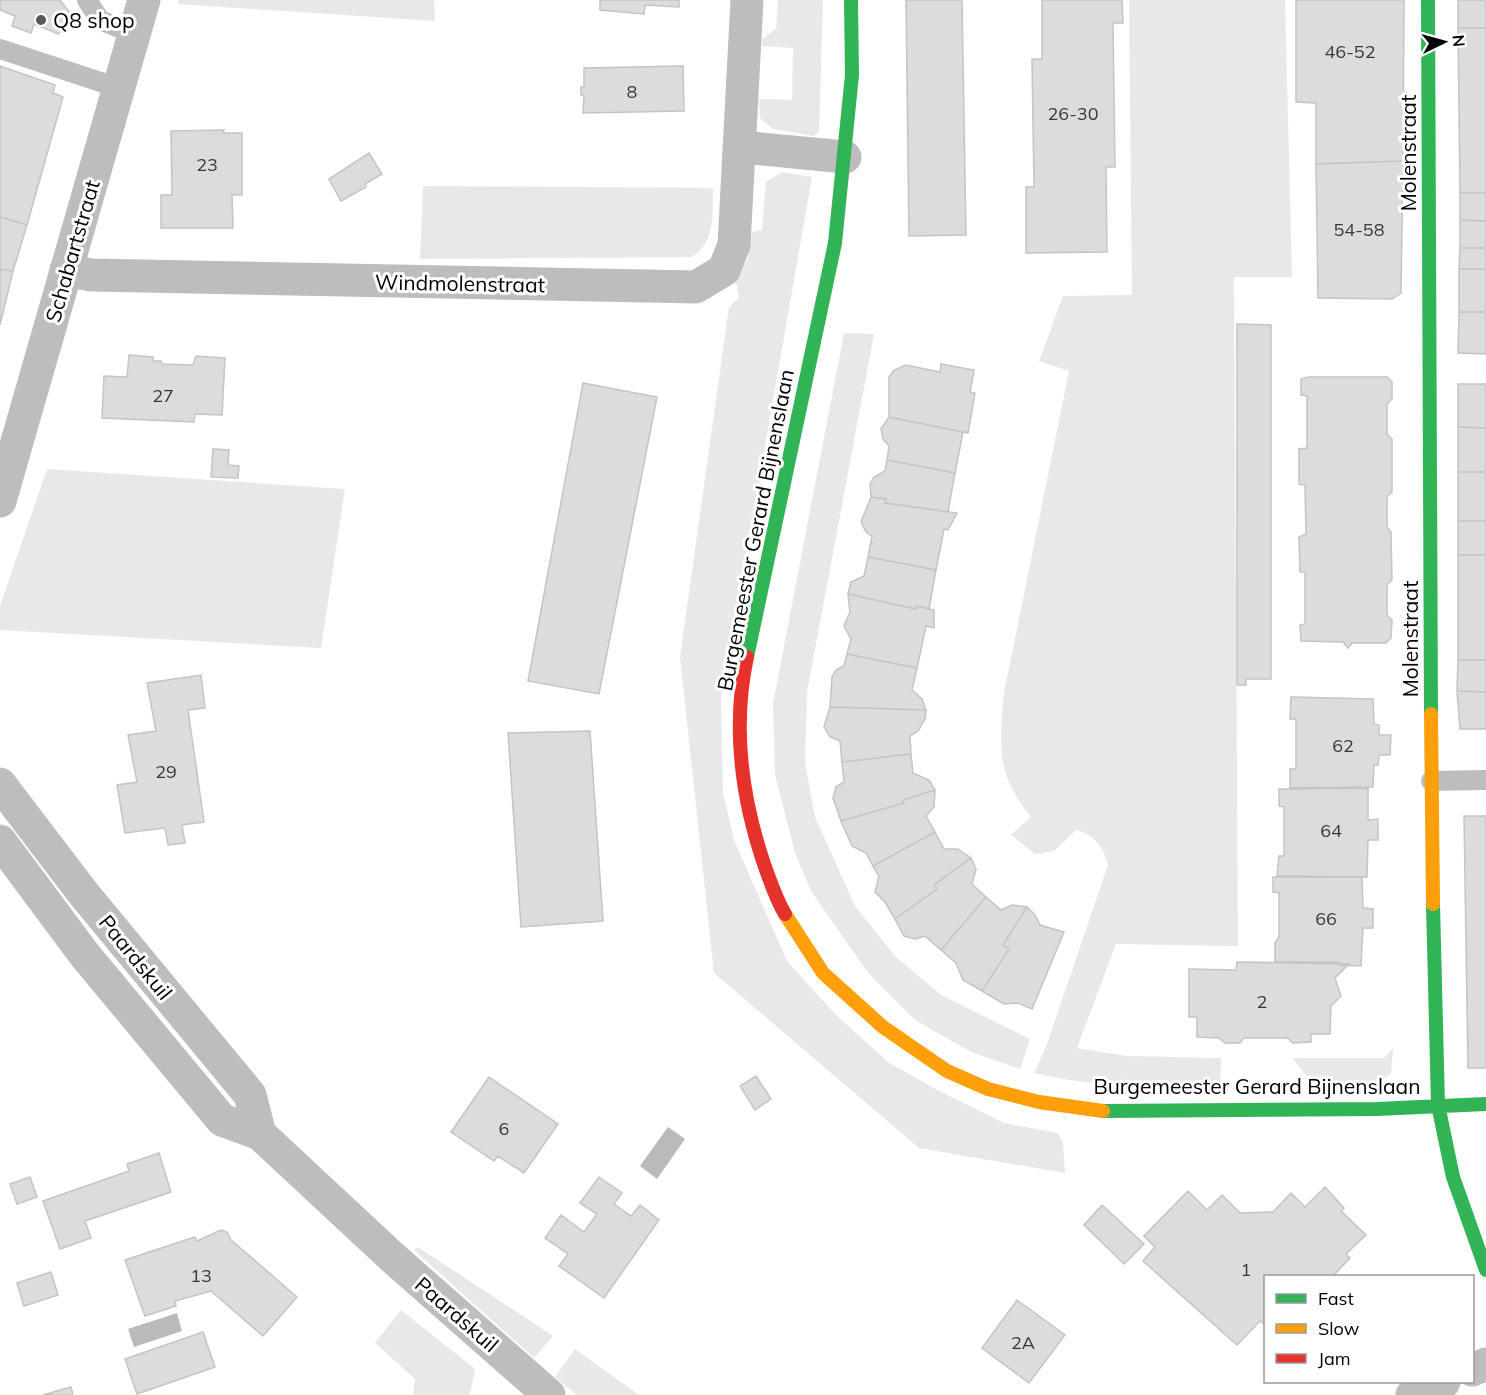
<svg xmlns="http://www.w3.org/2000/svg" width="1486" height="1395" viewBox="0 0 1486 1395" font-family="Mulish,sans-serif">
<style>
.green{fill:#e8e8e8}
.water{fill:#bababa}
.building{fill:#dcdcdc;stroke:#c4c4c4;stroke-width:1.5}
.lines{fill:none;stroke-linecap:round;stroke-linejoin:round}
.lane{stroke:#bdbdbd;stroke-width:20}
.street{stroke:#bdbdbd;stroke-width:33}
.fast{stroke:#30b455;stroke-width:14}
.slow{stroke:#ff9f0a;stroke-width:14}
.jam{stroke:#e5322d;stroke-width:14}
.poi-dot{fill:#595959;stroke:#fff;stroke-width:2}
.labels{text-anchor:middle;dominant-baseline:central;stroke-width:6;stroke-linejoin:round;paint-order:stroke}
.number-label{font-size:18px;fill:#373737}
.poi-label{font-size:21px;fill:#000;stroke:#fff;text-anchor:start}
.street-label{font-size:21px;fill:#000;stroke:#fff}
</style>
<rect width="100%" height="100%" fill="#fff"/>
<path class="green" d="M179,0H434L435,21L178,4Z
M778,0H823L819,132L813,136L773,129L760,118L759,99L792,100L793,48L762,46V39L776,29Z
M1129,0H1285L1292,277H1234L1238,946L1116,944L1077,1048L1127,1056L1221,1058L1220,1085C1155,1087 1098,1088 1034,1073L1047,1044L1108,865C1103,846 1095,835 1076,830L1054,851L1035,854L1011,835L1031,817C996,775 999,745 1004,693L1069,371L1039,361L1063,296L1132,295Z
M782,172L812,177L721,698L723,793L734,840L787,961L836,1015L888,1062L939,1091L1004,1123L1058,1133L1063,1143L1065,1173L919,1148L714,973L680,657L729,307L739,298L736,280L748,259L752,232L762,230L766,182Z
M423,186L713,188C712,215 716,241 692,257L420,259Z
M844,333L874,334L807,692L805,763L815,817L855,906L895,956L941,995L1030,1039L1020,1069L971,1052L915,1020L868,973L811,891L795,853L775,774L773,704Z
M47,469L345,489L321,648L0,630V606Z
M1393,1048L1391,1074L1378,1081L1314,1085L1292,1058H1384Z
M418,1247L553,1336L534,1358L414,1250Z
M401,1310L475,1369L470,1395H413L415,1379L375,1343Z
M575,1349L639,1395H577L555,1377Z"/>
<path class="water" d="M668,1127L685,1139L657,1179L640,1166Z
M177,1313L182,1331L134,1347L128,1329Z"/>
<path class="building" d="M0,0H60L70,13L67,27L58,34L34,24L31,33L12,26L15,16L0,10Z
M600,0H679V7L645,5L644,14L600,10Z
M906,0H962L966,235L909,236Z
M1042,0H1122L1123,23H1113L1115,167H1106L1107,252L1026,253V187H1034L1032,59H1042Z
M1296,0H1404L1403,161L1316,164V103L1296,102Z
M1458,0H1486V28H1458Z
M1458,28H1486V193H1460Z
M0,66L55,85L53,93L63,97L27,225L0,217Z
M683,66L684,111L583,113L584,95H581V87H584V68Z
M224,130L223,133H242V195H232L233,228H161V195H172L171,131Z
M369,153L382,174L365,184L366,187L341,201L329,179Z
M1403,161L1401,293L1392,299L1318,298L1316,164Z
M1460,193H1486V221L1460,220Z
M0,217L27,225L13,271L0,269Z
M1460,220L1486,221V248H1460Z
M1460,248H1486V269H1459Z
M0,269L13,271L0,325Z
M1459,269H1486V312H1459Z
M1459,312H1486V354L1458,353Z
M1237,324L1271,325V679H1246V685H1237Z
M129,355L153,357V361H161L162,364L193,365L196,356L225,358L222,415L195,414L194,422L102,418L104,376L127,377Z
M941,364L974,370L970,392L975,393L968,433L889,417V377L894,370L906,365L940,372Z
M1308,377H1387L1392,382V399L1387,404V434L1392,439V492L1387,497V527L1391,532L1392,580L1387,585V615L1392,620L1391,638L1386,643H1352L1348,648L1343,642L1301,641L1300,625L1305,624V572H1300L1299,537L1306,534L1305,485L1299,484V449L1307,448V396L1301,395V379Z
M583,383L657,397L599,694L528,681Z
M1458,384H1486V428L1458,427Z
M889,417L963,432L955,473L887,460L889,446L883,439L881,429Z
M1458,427L1486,428V472H1458Z
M213,449L229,450L228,465L239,466L238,478L211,477Z
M887,460L955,473L948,512L885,503L886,499L871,497L870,484L874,477L885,471Z
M1458,472H1486V521H1458Z
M871,497L886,499L885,503L957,513L948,530L944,529L936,570L868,557L872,536L866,532L861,522Z
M1458,521H1486V555H1458Z
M1458,555H1486V660H1458Z
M868,557L936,570L929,609L917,606L916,609L848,594L851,582L864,576Z
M848,594L916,609L917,606L934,610V628L926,626L917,668L847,654L851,639L844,626L850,612Z
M847,654L917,668L912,690L922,699L926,710L830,707L832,677L836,670L844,666Z
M1458,660H1486V692L1457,691Z
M201,675L205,708L188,710L204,822L182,825L185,843L168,845L165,828L125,833L117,785L137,782L128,735L156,731L147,683Z
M1457,691L1486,692V729H1460Z
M1291,697L1373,699L1374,724L1379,725V735H1391L1390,755H1379L1378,765H1374L1373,787L1290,788V769H1296V719H1290Z
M830,707L926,710L925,719L918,731L910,736L911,754L842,762L840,741L830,737L824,727Z
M590,731L603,921L521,927L508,733Z
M911,754L913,773L929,780L935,790L903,800L904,803L841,821L833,798L836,787L844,782L842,762Z
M1368,788V820L1378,819V840H1368L1367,877L1277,876L1279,856H1284V807L1279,806V789Z
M935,790L934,807L926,816L935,832L873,866L866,853L852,846L841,821L904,803L903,800Z
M1464,816H1486V1068H1468Z
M935,832L944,849H958L971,858L934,885L937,889L895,919L885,902L875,892L879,876L873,866Z
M971,858L976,869L972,884L986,897L941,950L925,936L915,939L904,936L895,919L937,889L934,885Z
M1273,877H1362L1363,908L1373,909V928H1363L1361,966L1339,965V962H1275V943L1279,937V893L1273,892Z
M986,897L1001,910L1012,905L1027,907L1003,945L1009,949L982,991L963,980L956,963L941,950Z
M1027,907L1035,915L1040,925L1064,932L1032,1009L1018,1003L1004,1004L982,991L1009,949L1003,945Z
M1237,962L1349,964L1335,978L1341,996L1331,1006L1330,1034H1311V1042L1293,1043L1287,1038H1244L1240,1043H1225L1219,1038L1197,1037V1017H1189V969L1236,970Z
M756,1076L771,1099L755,1110L740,1086Z
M489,1077L558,1124L524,1173L498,1156L494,1161L451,1132Z
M159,1153L171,1192L85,1221L91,1238L60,1249L43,1201L129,1171L127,1164Z
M30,1177L37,1197L17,1204L10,1184Z
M599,1177L622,1193L614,1204L631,1216L640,1205L659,1220L604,1298L559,1266L568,1254L545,1238L561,1215L584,1232L597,1214L580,1203Z
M1325,1187L1344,1208L1341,1211L1366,1235L1346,1254L1350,1258L1333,1276H1266V1326L1260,1321L1237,1345L1143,1261L1155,1247L1144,1236L1188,1191L1207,1210L1222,1195L1240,1213L1273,1212L1291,1193L1305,1207Z
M1102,1205L1144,1244L1124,1264L1084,1225Z
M221,1230L227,1232L231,1240L297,1297L263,1336L211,1291L175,1301L176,1306L145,1316L125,1260L195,1237L197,1241Z
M51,1272L58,1295L24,1306L17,1283Z
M1017,1300L1065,1335L1029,1383L982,1348Z
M203,1332L215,1367L137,1394L125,1359Z
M71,1387L73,1395H43Z"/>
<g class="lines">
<path class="lane" d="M87,0L100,20L134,34
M0,49L119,88
M1431,781L1486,780"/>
<path class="street" d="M741,147L845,157
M66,270L91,275L696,287L724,270L734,245L747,0
M0,501L144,0
M0,784L83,893L250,1095L260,1134
M0,841L84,954L222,1120L260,1134L392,1257L549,1395
M1472,1370L1486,1364
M1412,1395L1444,1382"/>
<path class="fast" d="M1428,0L1431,714
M747,657L835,243L852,75L851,0
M1433,904L1438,1105L1453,1177L1486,1270
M1103,1111L1377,1109L1486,1104"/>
<path class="slow" d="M1431,714L1433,904
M785,914L823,973L883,1027L947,1071L988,1089L1039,1102L1103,1111"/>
<path class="jam" d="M747,657C732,727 742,800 765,867C771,883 776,899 785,914"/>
</g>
<circle class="poi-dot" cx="41" cy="20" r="6"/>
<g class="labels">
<g class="number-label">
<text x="1350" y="51">46-52</text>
<text x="632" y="91">8</text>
<text x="1073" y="113">26-30</text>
<text x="207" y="164">23</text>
<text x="1359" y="229">54-58</text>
<text x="163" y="395">27</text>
<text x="1343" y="745">62</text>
<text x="166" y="771">29</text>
<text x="1331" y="830">64</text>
<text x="1326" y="918">66</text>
<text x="1262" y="1001">2</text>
<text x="504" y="1128">6</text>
<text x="1246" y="1269">1</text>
<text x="201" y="1275">13</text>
<text x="1023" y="1342">2A</text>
</g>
<g class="poi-label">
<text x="53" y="20">Q8 shop</text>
</g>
<g class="street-label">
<text transform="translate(1408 153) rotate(-90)">Molenstraat</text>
<text transform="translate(72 251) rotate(-74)">Schabartstraat</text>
<text transform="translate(460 283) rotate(1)">Windmolenstraat</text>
<text transform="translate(755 530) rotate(-79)">Burgemeester Gerard Bijnenslaan</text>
<text transform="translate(1410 639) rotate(-90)">Molenstraat</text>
<text transform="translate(136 957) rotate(51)">Paardskuil</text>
<text x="1257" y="1086">Burgemeester Gerard Bijnenslaan</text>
<text transform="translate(457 1314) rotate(41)">Paardskuil</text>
</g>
</g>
<rect x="1264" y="1275" width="210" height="108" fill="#ffffff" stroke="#999999" stroke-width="1.5"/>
<rect x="1276" y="1294" width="30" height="9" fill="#30b455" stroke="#999999" stroke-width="1.5"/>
<text x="1318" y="1305" font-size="18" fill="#000000">Fast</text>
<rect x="1276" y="1324" width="30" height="9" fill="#ff9f0a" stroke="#999999" stroke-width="1.5"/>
<text x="1318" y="1335" font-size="18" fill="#000000">Slow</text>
<rect x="1276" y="1354" width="30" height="9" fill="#e5322d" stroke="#999999" stroke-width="1.5"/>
<text x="1318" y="1365" font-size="18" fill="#000000">Jam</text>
<g transform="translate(1444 42) rotate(85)" stroke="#ffffff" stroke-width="4.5" paint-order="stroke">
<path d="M0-4.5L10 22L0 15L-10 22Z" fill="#000000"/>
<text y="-9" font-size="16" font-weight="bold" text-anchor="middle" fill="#000000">N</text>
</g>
</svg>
